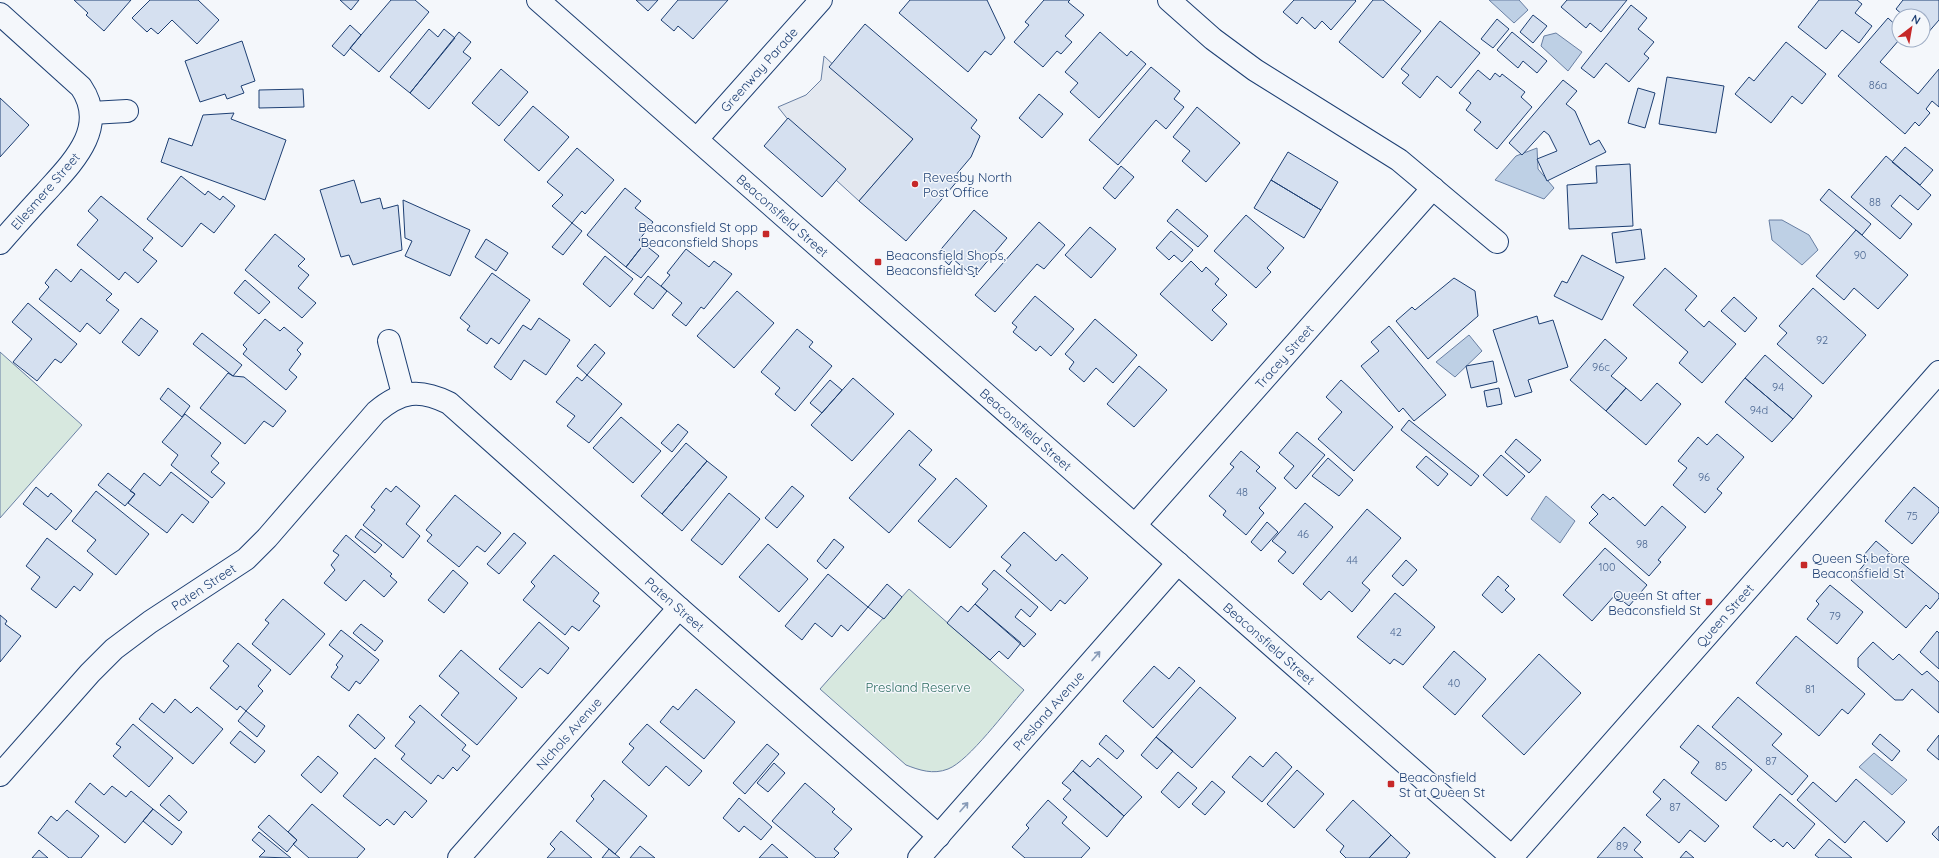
<svg xmlns="http://www.w3.org/2000/svg" width="1939" height="858" viewBox="0 0 1939 858" font-family="Quicksand,sans-serif">
<style>
.green{fill:#d7e8df;stroke:#687fa3}
.parking{fill:#e3e8f0;stroke:#687fa3}
.water{fill:#bed0e5;stroke:#687fa3}
.building{fill:#d5e0f0;stroke:#1d3f73}
.lines{fill:none;stroke-linecap:round;stroke-linejoin:round}
.minor-casing{stroke:#1d3f73;stroke-width:24}
.major-casing{stroke:#1d3f73;stroke-width:24}
.minor{stroke:#f4f7fb;stroke-width:22}
.major{stroke:#f4f7fb;stroke-width:22}
.oneway{stroke:#889bb7}
.poi-dot{fill:#c62828;stroke:#f4f7fb;stroke-width:1.5}
.labels{text-anchor:middle;dominant-baseline:central;stroke-width:3;stroke-linejoin:round;paint-order:stroke}
.number-label{font-size:11px;fill:#4b6792}
.street-label{font-size:13px;fill:#1d3f73;stroke:#f4f7fb}
.poi-label{font-size:13px;fill:#1d3f73;stroke:#f4f7fb;text-anchor:start}
.park-label{font-size:13px;fill:#2c6c60;stroke:#f4f7fb}
</style>
<rect width="100%" height="100%" fill="#f4f7fb"/>
<path class="green" d="M0,352L82,425L0,518Z
M909,589L1024,690C1007,709 969,761 948,769C933,775 919,770 906,765L820,689Z"/>
<path class="parking" d="M824,56L913,139L859,201L836,180L778,107L806,95L821,80Z"/>
<path class="water" d="M1489,0H1519L1528,10L1514,23Z
M1556,33L1582,52L1568,71L1541,46L1544,36Z
M1537,148L1538,169L1554,188L1544,199L1495,180L1516,156Z
M1769,220H1782L1809,235L1818,250L1802,265L1772,240Z
M1469,335L1482,351L1455,377L1436,362Z
M1546,496L1575,521L1560,543L1531,519Z
M1874,753L1907,780L1892,795L1859,767Z"/>
<path class="building" d="M74,0H131L104,31L86,15L88,13Z
M150,0H198L219,20L197,44L172,20L158,34L151,28L147,32L132,18Z
M340,0H359L351,10Z
M391,0H415L429,12L379,72L350,48Z
M636,0H658L648,11Z
M678,0H728L693,39L678,26L674,31L661,20Z
M910,0H987L1005,38L991,55L985,51L968,72L899,13Z
M1044,0H1070L1068,2L1084,15L1065,36L1072,42L1061,54L1057,51L1043,67L1014,42L1029,25L1025,22Z
M1294,0H1355L1356,1L1331,30L1322,21L1315,29L1302,17L1297,24L1283,12Z
M1373,0H1383L1421,31L1383,78L1339,42Z
M1567,0H1627L1601,32L1590,23L1586,28L1561,7Z
M1819,0H1857L1862,4L1855,13L1872,26L1859,43L1842,30L1826,49L1798,27Z
M1903,0H1939V20L1926,35L1923,32V16H1904L1896,9Z
M1631,5L1647,18L1638,29L1654,42L1644,54L1649,58L1629,82L1606,63L1594,78L1581,68Z
M1533,15L1547,26L1533,43L1520,32Z
M1888,18L1899,28V40L1880,62L1918,94L1939,69V107L1932,101L1926,109L1930,113L1919,126L1915,122L1905,134L1838,76Z
M1497,19L1509,29L1493,48L1481,39Z
M1440,21L1480,53L1451,88L1437,76L1420,98L1402,83L1409,75L1401,69Z
M865,24L977,120L971,128L980,136L971,157L955,176L959,179L906,241L859,201L913,139L829,67Z
M350,25L361,35L344,56L332,46Z
M429,29L438,37L444,29L455,38L410,93L390,77Z
M459,32L471,42L463,52L471,58L429,109L410,93Z
M1100,32L1127,56L1131,51L1146,64L1099,118L1070,92L1078,83L1065,72Z
M1512,32L1547,61L1537,73L1523,61L1518,68L1497,50Z
M242,41L255,81L241,86L244,93L227,99L225,94L200,102L185,61Z
M1786,42L1826,74L1802,104L1792,96L1771,123L1735,94L1749,77L1754,81Z
M1151,67L1180,91L1174,99L1184,107L1166,129L1156,120L1118,165L1089,140Z
M501,69L528,92L499,126L472,103Z
M1478,70L1490,80L1495,73L1500,77L1502,74L1525,92L1521,97L1532,107L1497,149L1474,130L1481,122L1466,110L1471,103L1459,93Z
M1667,77L1724,86L1716,133L1659,124Z
M1563,80L1577,91L1566,104L1575,111L1590,145L1599,140L1606,152L1547,181L1537,159L1557,151L1549,135L1544,131L1522,155L1509,143Z
M1638,88L1655,93L1645,128L1628,123Z
M303,89L304,107L259,108V90Z
M1039,94L1063,114L1042,138L1019,118Z
M0,98L29,125L0,157Z
M533,106L569,137L539,171L504,140Z
M1197,107L1240,143L1206,182L1182,161L1190,151L1173,137Z
M234,113L231,119L286,140L265,200L161,162L169,138L192,146L203,115Z
M788,118L846,169L822,197L764,146Z
M1905,147L1933,170L1920,185L1892,162Z
M577,148L614,180L585,214L582,211L572,223L552,206L563,195L547,182Z
M1288,152L1338,182L1321,210L1271,180Z
M1886,156L1931,195L1918,210L1900,195L1891,206L1912,224L1900,239L1851,197Z
M1630,164L1633,226L1569,229L1567,185L1597,183L1596,166Z
M1121,166L1134,177L1115,199L1103,188Z
M181,176L205,195L208,191L220,200L223,196L235,206L214,233L201,223L182,247L147,219Z
M354,180L361,203L380,198L383,209L398,205L402,250L353,265L349,255L341,257L320,190Z
M1271,180L1321,210L1304,238L1254,208Z
M625,188L641,201L635,208L653,222L639,240L644,244L626,267L587,235Z
M1829,189L1871,224L1862,235L1820,200Z
M101,196L153,238L143,250L157,261L138,283L125,272L119,280L77,245L98,220L88,211Z
M403,200L470,230L450,276L405,256L412,241L405,238Z
M1177,209L1208,236L1198,247L1167,221Z
M974,210L1007,238L974,277L953,259L949,265L937,254Z
M1246,215L1284,248L1267,268L1271,272L1256,288L1214,251Z
M1039,222L1065,245L1044,269L1037,264L995,312L975,295Z
M572,223L582,231L563,255L552,247Z
M1090,227L1116,249L1091,278L1065,255Z
M1641,229L1645,259L1616,263L1612,233Z
M1856,230L1908,275L1878,309L1854,288L1844,300L1816,276Z
M1171,231L1193,250L1182,262L1174,255L1169,260L1156,248Z
M275,234L305,259L298,266L309,275L298,288L316,303L302,318L245,270Z
M486,239L508,253L496,271L475,257Z
M644,244L659,256L641,278L626,267Z
M686,249L709,267L714,261L732,274L704,309L701,307L686,326L672,315L682,303L661,286L670,275L667,273Z
M1582,255L1624,277L1602,320L1554,296L1562,281L1567,283Z
M605,256L633,279L610,307L583,284Z
M1191,261L1202,272L1206,267L1219,279L1215,284L1227,295L1212,310L1227,324L1212,341L1160,294Z
M1665,268L1697,296L1685,310L1704,327L1709,321L1736,344L1702,383L1679,363L1688,352L1633,305Z
M56,269L71,282L81,269L112,294L106,300L119,310L100,334L87,323L80,332L39,299L49,287L45,283Z
M492,273L530,300L499,344L491,338L487,344L467,330L470,326L460,318Z
M648,276L667,291L653,309L634,294Z
M1454,278L1475,291L1478,316L1428,359L1396,321L1412,307L1415,310Z
M245,280L270,302L259,314L234,293Z
M1813,288L1866,335L1823,384L1777,344L1787,333L1779,326Z
M737,291L774,323L734,368L697,336Z
M1035,296L1074,329L1051,356L1040,346L1036,351L1013,332L1017,327L1012,323Z
M1734,297L1757,318L1745,332L1721,311Z
M28,303L77,344L61,363L55,359L37,381L13,362L32,339L12,322Z
M1537,316L1539,324L1553,320L1568,367L1528,380L1532,392L1515,397L1493,330Z
M141,318L158,331L139,356L122,342Z
M539,318L570,340L546,375L524,360L511,380L494,367L523,325L531,330Z
M265,319L280,331L284,327L303,343L297,350L301,354L289,370L297,377L286,390L243,354L247,349L243,345Z
M1095,319L1137,355L1113,383L1096,368L1084,382L1069,369L1074,362L1065,354Z
M1389,326L1446,395L1414,421L1403,408L1399,412L1361,366L1379,351L1371,342Z
M797,329L813,342L809,347L832,366L795,411L775,394L780,388L761,372Z
M202,333L242,365L233,376L193,344Z
M1605,339L1627,358L1611,376L1626,388L1606,411L1570,380Z
M595,344L605,353L587,375L577,366Z
M1765,355L1812,396L1793,419L1745,378Z
M1493,361L1497,382L1471,388L1466,366Z
M1139,366L1167,390L1134,427L1107,404Z
M228,373L233,376L244,377L286,411L273,427L264,421L245,444L200,408Z
M587,375L622,404L589,443L567,426L575,416L556,402L577,377L582,381Z
M853,378L894,414L852,461L811,425Z
M1745,378L1793,419L1772,442L1725,402Z
M830,380L842,390L822,413L810,403Z
M1341,380L1393,427L1354,471L1318,439L1342,412L1326,397Z
M1657,383L1681,404L1646,445L1606,411L1626,388L1641,401Z
M168,388L190,406L182,417L160,399Z
M1499,388L1502,404L1487,407L1484,391Z
M185,414L221,443L211,456L219,463L211,472L225,483L212,498L171,465L178,455L162,442Z
M621,417L661,451L633,483L593,448Z
M1409,420L1479,476L1471,486L1401,430Z
M678,424L688,432L672,452L661,443Z
M909,430L932,450L919,465L936,479L889,533L849,498Z
M1297,432L1325,455L1296,489L1284,478L1294,466L1279,453Z
M1717,434L1744,457L1717,489L1722,493L1705,513L1673,485L1687,468L1678,461L1698,437L1707,445Z
M1516,439L1541,460L1529,473L1505,452Z
M686,443L707,461L662,514L641,496Z
M1241,451L1260,467L1256,471L1276,488L1259,508L1264,513L1246,535L1223,515L1226,511L1209,496L1234,467L1230,464Z
M1501,455L1525,476L1507,496L1483,475Z
M1426,456L1448,474L1438,486L1416,467Z
M1328,458L1353,480L1339,496L1312,476Z
M707,461L727,477L682,531L662,514Z
M171,472L209,502L193,523L182,514L167,533L128,503L135,494L130,491L144,473L160,486Z
M108,473L135,494L125,506L98,485Z
M956,478L987,506L950,548L918,521Z
M396,486L420,506L406,524L420,536L403,558L363,525L375,510L371,507L386,488L391,492Z
M792,486L804,496L777,528L765,518Z
M36,487L48,497L51,493L72,511L56,530L23,504Z
M1914,487L1939,508V512L1912,544L1885,521Z
M96,491L149,534L116,575L87,551L96,540L72,521Z
M729,493L760,519L722,565L691,540Z
M1603,494L1610,500L1613,497L1645,526L1662,506L1686,527L1658,560L1661,562L1649,576L1589,523L1598,514L1591,507Z
M455,495L501,533L485,552L477,546L459,567L427,541L432,535L426,530Z
M1305,503L1333,527L1293,574L1278,561L1286,552L1272,541Z
M1367,509L1401,538L1362,583L1370,590L1352,612L1329,591L1321,600L1303,584Z
M1267,522L1278,532L1261,551L1251,542Z
M361,529L382,545L375,553L355,537Z
M1024,532L1056,561L1062,554L1088,578L1065,604L1060,600L1051,611L1006,571L1011,565L1001,557Z
M514,533L526,543L499,574L487,564Z
M346,535L392,574L390,576L397,582L384,597L364,580L346,601L324,583L335,570L331,565L339,555L333,551Z
M47,538L93,574L80,591L74,586L56,608L31,589L40,577L26,566Z
M834,539L844,547L826,569L817,561Z
M1876,541L1939,594V598L1930,609L1926,605L1906,628L1851,580L1868,560L1863,556Z
M768,544L808,579L779,612L739,577Z
M1605,548L1647,585L1629,606L1615,595L1592,621L1563,595Z
M554,555L599,593L593,601L600,606L579,631L572,626L565,635L523,600L535,586L531,582Z
M1406,560L1417,570L1403,586L1392,576Z
M453,570L468,583L444,613L428,600Z
M994,570L1038,607L1030,617L1021,609L1015,617L1036,634L1024,647L975,604L988,589L982,584Z
M828,574L868,607L848,631L841,625L832,637L815,623L802,640L785,626Z
M1498,576L1509,586L1505,590L1515,599L1502,613L1482,595Z
M887,584L902,597L884,619L868,607Z
M1830,585L1863,612L1837,644L1807,619L1819,604L1816,601Z
M1395,593L1435,627L1403,665L1394,659L1390,664L1357,637Z
M283,599L325,634L290,675L252,644L269,623L265,620Z
M975,604L1021,643L1008,659L999,651L990,660L947,623L961,606L968,612Z
M0,615L7,621L5,624L21,636L0,662Z
M539,622L569,648L548,674L540,668L522,688L499,669Z
M361,624L383,641L375,651L353,633Z
M341,630L379,660L360,684L356,681L349,691L331,677L338,667L336,665L343,656L329,645Z
M1937,631L1939,633V669L1920,652Z
M1796,636L1865,694L1848,714L1842,709L1819,736L1756,683Z
M1873,642L1893,660L1899,654L1922,675L1927,671L1939,682V713L1912,689L1903,700H1895L1858,667V658Z
M238,643L271,670L258,686L263,691L246,711L240,706L237,710L210,688L229,666L223,661Z
M461,650L517,698L477,745L441,715L459,693L439,676Z
M1454,651L1486,679L1455,715L1423,687Z
M1539,654L1581,693L1524,755L1482,716Z
M1154,666L1169,679L1179,667L1195,681L1153,728L1123,701Z
M1200,687L1236,718L1192,768L1156,737Z
M696,689L735,722L704,759L660,722L673,706L678,710Z
M1738,697L1782,734L1772,745L1808,776L1792,795L1712,727Z
M175,699L191,713L197,707L223,729L193,764L139,719L152,703L164,713Z
M420,705L466,745L462,750L470,756L457,771L453,767L443,779L438,775L431,784L401,759L405,754L395,746L415,722L409,717Z
M246,711L265,726L257,737L238,721Z
M358,714L385,738L375,749L349,726Z
M133,724L173,758L149,787L113,756L121,747L116,744Z
M647,724L702,771L689,786L666,766L649,786L622,762L634,748L629,744Z
M1698,725L1752,770L1726,801L1691,773L1699,762L1680,747Z
M240,731L265,751L255,763L230,743Z
M1880,734L1900,751L1892,761L1872,744Z
M1106,735L1124,751L1117,759L1099,744Z
M1939,735V760L1927,750Z
M1156,737L1173,751L1157,769L1141,755Z
M767,744L779,754L745,794L733,783Z
M1276,752L1292,767L1262,802L1232,777L1250,756L1263,767Z
M318,756L338,773L321,793L301,775Z
M375,758L427,801L412,818L405,811L394,825L387,819L380,826L343,796Z
M1098,758L1142,797L1124,816L1073,771L1082,760L1090,767Z
M774,763L785,773L768,792L757,783Z
M1297,770L1324,794L1294,828L1267,804Z
M1073,771L1124,816L1107,837L1063,799L1071,790L1062,783Z
M1178,772L1197,788L1179,808L1161,792Z
M1664,779L1719,826L1705,842L1690,830L1679,843L1646,815L1661,799L1653,792Z
M1856,779L1905,822L1887,842L1864,821L1845,843L1797,800L1813,782L1836,802Z
M604,780L647,816L615,854L576,821L594,799L591,796Z
M1212,781L1225,792L1205,815L1192,804Z
M90,783L104,795L112,786L126,797L131,791L153,809L125,843L75,802Z
M805,783L835,809L832,812L852,829L834,849L839,853L834,858H816L772,821Z
M1780,794L1815,824L1794,849L1787,842L1783,847L1774,839L1771,842L1753,827Z
M169,795L187,812L179,821L160,805Z
M739,798L772,827L761,840L744,826L739,832L723,818Z
M1048,800L1067,817L1062,823L1090,848L1081,858H1025L1012,847L1029,828L1026,825Z
M1353,800L1391,835L1369,858H1346L1340,852L1344,846L1326,830Z
M312,804L365,849L357,858H309L293,844L297,840L288,832Z
M153,809L182,832L172,845L143,821Z
M67,810L99,836L81,858H69L38,833L51,816L57,821Z
M269,815L297,840L287,852L258,827Z
M1939,826V841L1932,834Z
M1624,827L1641,842L1634,850L1643,858H1597Z
M561,831L592,858H547L555,849L550,844Z
M259,832L291,858L259,857L265,851L252,840Z
M1391,835L1410,853L1406,858H1369Z
M1829,839L1852,858H1819L1815,855Z
M772,844L788,858H759Z
M640,846L655,858H630Z
M609,849L615,854L620,858H602Z
M39,850L48,858H32Z
M1686,851L1694,858H1680Z"/>
<g class="lines">
<defs>
<g id="minor">
<path d="M1169,0L1213,39L1255,70L1399,160L1497,242"/>
<path d="M0,14L81,87C109,128 72,163 45,193C30,209 15,226 0,243"/>
<path d="M91,113L127,111"/>
<path id="s1" d="M697,139L821,0"/>
<path d="M389,341L403,394"/>
<path id="s2" d="M1135,525L1433,188"/>
<path id="s3" d="M0,775L90,673L114,649L150,622L246,559L267,538L376,412C401,391 419,388 449,403L679,608L939,836"/>
<path id="s4" d="M459,858L679,608"/>
<path id="s5" d="M919,858L1178,563"/>
</g>
<g id="major">
<path id="s6" d="M538,0L1513,858"/>
<path id="s7" d="M1512,857L1939,372"/>
</g>
</defs>
<use href="#minor" class="minor-casing"/>
<use href="#major" class="major-casing"/>
<use href="#minor" class="minor"/>
<use href="#major" class="major"/>
</g>
<defs><path id="oneway-shaft" d="M-6 0H5M1.5-3L5.5 0L1.5 3" fill="none" stroke-width="1.6" stroke-linecap="round" stroke-linejoin="round"/></defs>
<g class="oneway">
<use href="#oneway-shaft" transform="translate(1096 656) rotate(-49)"/>
<use href="#oneway-shaft" transform="translate(964 807) rotate(-49)"/>
</g>
<g class="poi-dot">
<circle cx="915" cy="184" r="4"/>
<rect x="762" y="230" width="8" height="8" rx="2"/>
<rect x="874" y="258" width="8" height="8" rx="2"/>
<rect x="1800" y="561" width="8" height="8" rx="2"/>
<rect x="1705" y="598" width="8" height="8" rx="2"/>
<rect x="1387" y="780" width="8" height="8" rx="2"/>
</g>
<g class="labels">
<g class="number-label">
<text x="1878" y="85">86a</text>
<text x="1875" y="202">88</text>
<text x="1860" y="255">90</text>
<text x="1822" y="340">92</text>
<text x="1601" y="367">96c</text>
<text x="1778" y="387">94</text>
<text x="1759" y="410">94d</text>
<text x="1704" y="477">96</text>
<text x="1242" y="492">48</text>
<text x="1912" y="516">75</text>
<text x="1303" y="534">46</text>
<text x="1642" y="544">98</text>
<text x="1352" y="560">44</text>
<text x="1607" y="567">100</text>
<text x="1835" y="616">79</text>
<text x="1396" y="632">42</text>
<text x="1454" y="683">40</text>
<text x="1810" y="689">81</text>
<text x="1771" y="761">87</text>
<text x="1721" y="766">85</text>
<text x="1675" y="807">87</text>
<text x="1622" y="846">89</text>
</g>
<g class="street-label">
<text stroke="none"><textPath href="#s1" startOffset="93">Greenway Parade</textPath></text>
<text transform="translate(45 191) rotate(-49)">Ellesmere Street</text>
<text stroke="none"><textPath href="#s6" startOffset="326">Beaconsfield Street</textPath></text>
<text stroke="none"><textPath href="#s2" startOffset="225">Tracey Street</textPath></text>
<text stroke="none"><textPath href="#s6" startOffset="650">Beaconsfield Street</textPath></text>
<text stroke="none"><textPath href="#s3" startOffset="279">Paten Street</textPath></text>
<text stroke="none"><textPath href="#s3" startOffset="908">Paten Street</textPath></text>
<text stroke="none"><textPath href="#s7" startOffset="322">Queen Street</textPath></text>
<text stroke="none"><textPath href="#s6" startOffset="974">Beaconsfield Street</textPath></text>
<text stroke="none"><textPath href="#s5" startOffset="196">Presland Avenue</textPath></text>
<text stroke="none"><textPath href="#s4" startOffset="166">Nichols Avenue</textPath></text>
</g>
<g class="poi-label">
<text x="923" y="177">Revesby North<tspan x="923" dy="15">Post Office</tspan></text>
<text x="758" y="227" text-anchor="end">Beaconsfield St opp<tspan x="758" dy="15">Beaconsfield Shops</tspan></text>
<text x="886" y="255">Beaconsfield Shops,<tspan x="886" dy="15">Beaconsfield St</tspan></text>
<text x="1812" y="558">Queen St before<tspan x="1812" dy="15">Beaconsfield St</tspan></text>
<text x="1701" y="595" text-anchor="end">Queen St after<tspan x="1701" dy="15">Beaconsfield St</tspan></text>
<text x="1399" y="777">Beaconsfield<tspan x="1399" dy="15">St at Queen St</tspan></text>
</g>
<g class="park-label">
<text x="918" y="687">Presland Reserve</text>
</g>
</g>
<g transform="translate(1911 28) rotate(31)"><circle r="19" fill="#f4f7fb" stroke="#9eadc5"/>
<path d="M0-3L7 15L0 10L-7 15Z" fill="#c62828"/>
<text y="-6" font-size="11" font-weight="bold" text-anchor="middle" fill="#1d3f73">N</text>
</g>
</svg>
